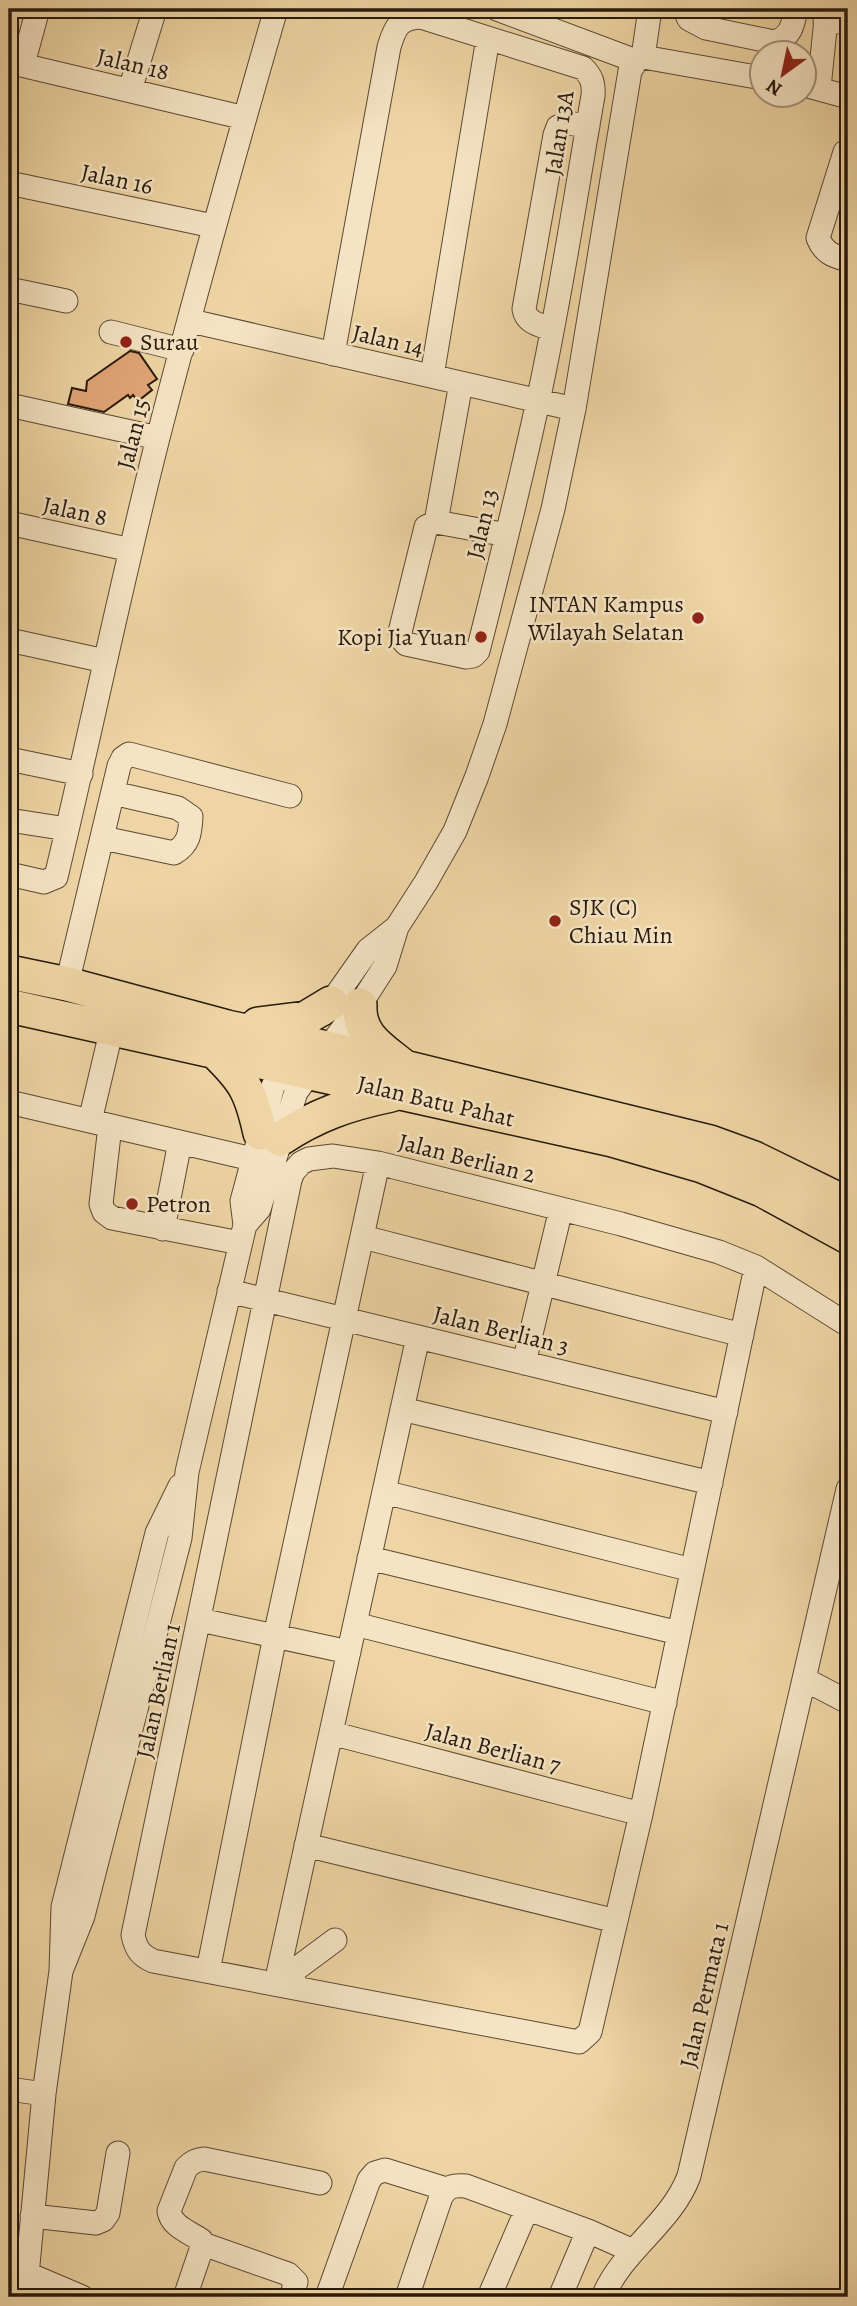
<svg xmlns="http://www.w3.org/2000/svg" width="857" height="2306" viewBox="0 0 857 2306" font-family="Alegreya,serif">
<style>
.building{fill:#e2a578;stroke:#281a0d;stroke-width:2}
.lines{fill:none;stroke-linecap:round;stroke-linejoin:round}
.minor-casing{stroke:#5a4933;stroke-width:25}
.highway-casing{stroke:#281a0d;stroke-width:36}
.minor{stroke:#f5e4c4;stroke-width:23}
.highway{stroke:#efd5a5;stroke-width:33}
.poi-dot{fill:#8f2418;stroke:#f5e4c4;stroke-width:2.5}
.labels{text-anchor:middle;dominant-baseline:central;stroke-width:5;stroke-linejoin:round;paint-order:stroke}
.street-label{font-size:24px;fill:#281a0d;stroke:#f5e4c4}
.poi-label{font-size:24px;fill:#281a0d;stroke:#f5e4c4;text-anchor:start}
</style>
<rect width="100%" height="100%" fill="#efd5a5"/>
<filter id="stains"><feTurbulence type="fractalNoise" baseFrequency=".00286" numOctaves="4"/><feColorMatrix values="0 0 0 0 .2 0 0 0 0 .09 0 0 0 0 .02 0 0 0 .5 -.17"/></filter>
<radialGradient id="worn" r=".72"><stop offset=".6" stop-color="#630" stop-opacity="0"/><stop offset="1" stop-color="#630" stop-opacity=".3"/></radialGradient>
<path class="building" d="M130,351L139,353L157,379L148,385L152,390L138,401L133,395L130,398L128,395L104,412L68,404L72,388L86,391L87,381Z"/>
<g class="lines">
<defs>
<path id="minor" d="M497,9L636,61
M684,9L689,19L706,28L774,42C791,37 793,25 796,9
M825,21L848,22
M643,57L762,78
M9,62L245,118
M23,64L38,9
M804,85L848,97
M819,88L827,9
M130,90L155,9
M845,152L818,238C824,253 833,256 848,260
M9,183L213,226
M9,289L66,301
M191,321L574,409
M552,329C540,325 526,323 524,309L555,135L558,127L567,123L588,126
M111,332L182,350
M333,354L389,47C395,27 399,18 421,17L583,68C592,77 594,84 593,96C575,198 560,301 538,401C520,485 499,568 478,651L473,656L466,657L406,644L401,638L400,632L426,527L436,522L507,535
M432,376L488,38
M9,405L158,438
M436,522L461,383
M9,523L131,550
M9,640L105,661
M9,759L81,774
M9,820L67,829
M103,838L174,853C189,844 190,834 191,817L178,808L113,793
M9,874L44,882L56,877C91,731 121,583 158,438C195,294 235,151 276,9
M67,984L119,766L123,758L129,754L290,796
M323,1014L368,950L397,927
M9,1102L252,1159
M90,1121L112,1028
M110,1126L101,1204L104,1212L112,1218L240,1243
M245,1225L259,1209L296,1092L360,1005L385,966L397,927L426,882L455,831L477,776L495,724L553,509L574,409L630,71L636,61L643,57L650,9
M163,1229L180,1142
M363,1237L742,1335
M756,1267L641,1814L590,2032L579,2042L153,1961C140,1955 136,1949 133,1935L290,1180L293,1172L301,1163L309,1159L333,1156L378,1163L621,1224L719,1252L756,1267L848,1325
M229,1291L726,1412
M524,1363L561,1209
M402,1409L711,1483
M384,1492L692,1570
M369,1558L679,1633
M200,1620L349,1652
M355,1624L665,1703
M804,1679L848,1702
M331,1733L641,1814
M306,1845L616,1921
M61,1971L83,1916L180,1538L187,1472L245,1225L242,1201L273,1086L293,1057
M208,1971L275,1636L378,1163
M276,1983L418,1337
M290,1986L296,1969L335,1940
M9,2089L44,2094
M32,2216L96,2223L103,2220L108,2213L118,2153
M203,2244L288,2274L296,2282L291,2297
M28,2274L82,2297
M25,2297L44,2094L61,1971L63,1907L157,1533L180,1486
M185,2297L203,2244L201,2240C189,2232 171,2226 169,2211L186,2168C192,2162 196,2160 204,2159L320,2183
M327,2297L369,2180L375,2173L385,2170L446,2189
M407,2297L441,2197C448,2186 453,2185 466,2186L588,2231L633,2251
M489,2297L527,2209
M560,2297L588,2231
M603,2297C622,2250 671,2224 689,2176L848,1489"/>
<path id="highway" d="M9,972L67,984L227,1027L327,1048L710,1142L754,1158L848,1204
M360,1005C358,1035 381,1048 402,1065
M9,1006L612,1140L702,1166L762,1190L848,1237
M258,1024L306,1018L331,1003
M215,1052C245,1081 251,1092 260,1133
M280,1139C316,1115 348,1104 391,1095"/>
</defs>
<use href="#minor" class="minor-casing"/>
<use href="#highway" class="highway-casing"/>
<use href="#minor" class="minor"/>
<use href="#highway" class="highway"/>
</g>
<g class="poi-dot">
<circle cx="126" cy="342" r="7"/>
<circle cx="698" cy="618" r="7"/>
<circle cx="481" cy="637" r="7"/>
<circle cx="555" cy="921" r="7"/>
<circle cx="132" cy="1204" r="7"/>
</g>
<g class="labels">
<g class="street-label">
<text transform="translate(133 64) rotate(13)">Jalan 18</text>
<text transform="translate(559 133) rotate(-81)">Jalan 13A</text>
<text transform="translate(117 179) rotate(12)">Jalan 16</text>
<text transform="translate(388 340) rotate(13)">Jalan 14</text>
<text transform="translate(133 434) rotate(-76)">Jalan 15</text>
<text transform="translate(75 511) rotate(12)">Jalan 8</text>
<text transform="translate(482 524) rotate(-77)">Jalan 13</text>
<text transform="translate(436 1101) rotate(13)">Jalan Batu Pahat</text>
<text transform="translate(467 1158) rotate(14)">Jalan Berlian 2</text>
<text transform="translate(501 1330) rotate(14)">Jalan Berlian 3</text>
<text transform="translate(158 1691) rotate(-78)">Jalan Berlian 1</text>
<text transform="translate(493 1748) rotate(15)">Jalan Berlian 7</text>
<text transform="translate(704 1995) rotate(-77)">Jalan Permata 1</text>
</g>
<g class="poi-label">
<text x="140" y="342">Surau</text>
<text x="684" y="604" text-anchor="end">INTAN Kampus<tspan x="684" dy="28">Wilayah Selatan</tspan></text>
<text x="467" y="637" text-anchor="end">Kopi Jia Yuan</text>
<text x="569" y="907">SJK (C)<tspan x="569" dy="28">Chiau Min</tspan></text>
<text x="146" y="1204">Petron</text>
</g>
</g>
<rect width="857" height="2306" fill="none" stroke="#efd5a5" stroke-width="35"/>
<rect x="10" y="10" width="836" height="2285" fill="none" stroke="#281a0d" stroke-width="3.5"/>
<rect x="18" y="18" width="822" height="2271" fill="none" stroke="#281a0d" stroke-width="2"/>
<g transform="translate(783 74) rotate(213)"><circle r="33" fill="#f5e4c4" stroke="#a3937b" stroke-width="2"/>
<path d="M0-5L12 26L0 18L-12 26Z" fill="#8f2418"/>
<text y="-10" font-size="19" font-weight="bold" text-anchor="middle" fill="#281a0d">N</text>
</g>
<rect width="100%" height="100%" filter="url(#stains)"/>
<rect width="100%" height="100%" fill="url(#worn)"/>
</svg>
